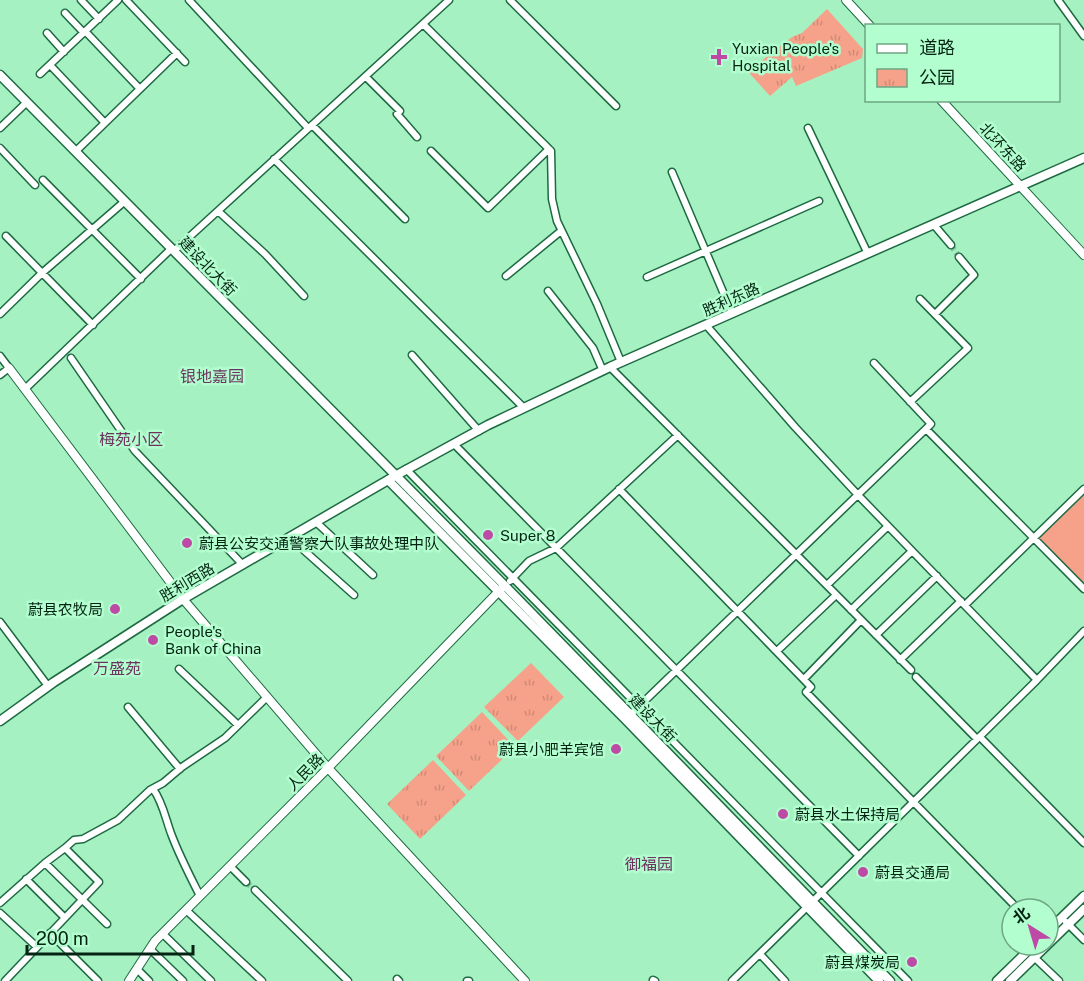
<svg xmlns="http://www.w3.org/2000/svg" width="1084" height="981" viewBox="0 0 1084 981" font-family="'Public Sans','Noto Sans SC',sans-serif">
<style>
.grass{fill:#f6a189}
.park{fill:url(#park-tufts)}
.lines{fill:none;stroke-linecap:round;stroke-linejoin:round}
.minor-tunnel{stroke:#86c89f;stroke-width:6;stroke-dasharray:6 3;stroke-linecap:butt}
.minor-casing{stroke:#1d6a42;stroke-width:9}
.tertiary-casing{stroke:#1d6a42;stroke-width:10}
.secondary-casing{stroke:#1d6a42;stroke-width:11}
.minor{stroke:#fff;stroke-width:6}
.tertiary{stroke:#fff;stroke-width:8}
.secondary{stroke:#fff;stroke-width:8}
.poi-dot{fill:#bd4ba6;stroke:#b3fecf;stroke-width:2}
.labels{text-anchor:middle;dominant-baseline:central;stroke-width:5;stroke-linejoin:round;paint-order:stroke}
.poi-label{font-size:15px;fill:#042312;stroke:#b3fecf;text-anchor:start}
.street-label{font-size:15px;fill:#042312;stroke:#b3fecf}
.neighbourhood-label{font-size:16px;fill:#6c335f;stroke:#b3fecf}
</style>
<defs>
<pattern id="park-tufts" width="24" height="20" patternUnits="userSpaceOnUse" patternTransform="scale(1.5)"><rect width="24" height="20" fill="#f6a189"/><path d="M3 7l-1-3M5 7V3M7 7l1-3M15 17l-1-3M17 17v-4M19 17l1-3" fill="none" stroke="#d18a75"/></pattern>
</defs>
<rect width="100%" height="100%" fill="#a6f1c2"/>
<path class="grass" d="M1084,491V584L1037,537Z"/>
<path class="park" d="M827,9L863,49L862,58L796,86L792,77L770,96L742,65L760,62L792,37L802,33Z
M531,663L564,697L518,741L484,707Z
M482,712L515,747L469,791L436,756Z
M433,760L466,795L420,839L387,804Z"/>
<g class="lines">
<path class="minor-tunnel" d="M951,245L959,257
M246,882L255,890"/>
<defs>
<path id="minor" d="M81,0L99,19
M126,0L185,62
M189,0L308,128
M510,0L616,106
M1058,0L1084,36
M65,13L84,33
M423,24L551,151L552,199L557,221L597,304L621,362
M85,31L140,89
M47,33L64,52
M50,65L105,123
M40,74L118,0
M366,77L400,111L397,114L417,137
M312,125L405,219
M0,128L26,103
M808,128L868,254
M0,148L35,185
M76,151L177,53
M431,151L488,208L549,149
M274,159L524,408
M672,172L732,313
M43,180L141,279
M218,211L265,254L304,296
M934,225L951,245
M6,236L93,325
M174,251L449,0
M506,276L561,231
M647,277L819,201
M548,291L593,348L603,371
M0,314L42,273L125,201
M935,314L974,275L959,257
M706,325L795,427L858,495L1037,680
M412,355L479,431
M0,356L9,368L0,375
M71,358L135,451L243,565
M610,367L911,670
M25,389L172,248
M910,402L968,348L920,299
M926,429L1084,589
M454,444L859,856
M406,469L908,981
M619,489L811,687L806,692L1018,909
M316,522L373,575
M289,537L354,595
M510,581L529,561L556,548L678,435
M827,585L888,526
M965,605L1084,489
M851,610L912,551
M0,622L48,686
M876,635L937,576
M777,651L836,595
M900,660L961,601
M179,669L238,725
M916,677L977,739
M804,679L861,620
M128,707L180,769
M628,717L931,424L874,363
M980,737L1084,843
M153,789C163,802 166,821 172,836C180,857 190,876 200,896
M45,863L107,924
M230,866L246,882
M26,879L64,917
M255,890L348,981
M0,903L45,863L65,848
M186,910L262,981
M0,913L37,947
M1066,922L1084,940
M50,933L98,981
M163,934L211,981
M150,949L183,981
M760,954L785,981
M1034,957L1059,981
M137,969L149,981
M397,979L399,981
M653,980L655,981
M5,981L99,882L65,848L74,840L83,839L118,820L150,790L163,783L182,767L225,738L267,697
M467,981H469
M732,981L1037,680L1084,631"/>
<path id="tertiary" d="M846,0L870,26
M941,100L1084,255
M9,368L183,599L328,768L525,981
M129,981L155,941L328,768L502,588"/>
<path id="secondary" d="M0,75L511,592L890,981
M388,480L626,720L879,981
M0,721L54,682L183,599L395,476L488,425L610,367L1084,158
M1048,931L1084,896
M1048,944L1084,909
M997,981L1034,945
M1010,981L1047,945"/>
</defs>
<use href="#minor" class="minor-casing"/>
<use href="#tertiary" class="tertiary-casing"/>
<use href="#secondary" class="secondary-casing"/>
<use href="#minor" class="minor"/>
<use href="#tertiary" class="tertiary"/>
<use href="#secondary" class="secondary"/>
</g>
<g class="poi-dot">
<path d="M716 48h6v6h6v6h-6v6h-6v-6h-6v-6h6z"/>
<circle cx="488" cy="535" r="6"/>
<circle cx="187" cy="543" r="6"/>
<circle cx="115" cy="609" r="6"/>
<circle cx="153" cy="640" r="6"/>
<circle cx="616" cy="749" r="6"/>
<circle cx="783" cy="814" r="6"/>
<circle cx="863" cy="872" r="6"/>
<circle cx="912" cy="962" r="6"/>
</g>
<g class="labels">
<g class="poi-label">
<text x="732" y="48">Yuxian People's<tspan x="732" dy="17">Hospital</tspan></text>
<text x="500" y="535">Super 8</text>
<text x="199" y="543">蔚县公安交通警察大队事故处理中队</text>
<text x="103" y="609" text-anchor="end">蔚县农牧局</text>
<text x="165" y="631">People's<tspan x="165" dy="17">Bank of China</tspan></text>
<text x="604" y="749" text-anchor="end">蔚县小肥羊宾馆</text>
<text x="795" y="814">蔚县水土保持局</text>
<text x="875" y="872">蔚县交通局</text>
<text x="900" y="962" text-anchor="end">蔚县煤炭局</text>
</g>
<g class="street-label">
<text transform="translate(1003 147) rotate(47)">北环东路</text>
<text transform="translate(208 266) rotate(46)">建设北大街</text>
<text transform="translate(731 299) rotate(-24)">胜利东路</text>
<text transform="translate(187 582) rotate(-31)">胜利西路</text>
<text transform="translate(653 718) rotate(46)">建设大街</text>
<text transform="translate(305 772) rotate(-45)">人民路</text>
</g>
<g class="neighbourhood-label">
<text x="212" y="376">银地嘉园</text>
<text x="131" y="439">梅苑小区</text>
<text x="117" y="668">万盛苑</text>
<text x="649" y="864">御福园</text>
</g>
</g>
<rect x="865" y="24" width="195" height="78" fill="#b3fecf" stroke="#6da683" stroke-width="1.5"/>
<rect x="877" y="44" width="30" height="9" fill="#ffffff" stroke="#6da683" stroke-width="1.5"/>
<text x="919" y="54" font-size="18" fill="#042312">道路</text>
<rect x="877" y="69" width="30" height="18" fill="url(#park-tufts)" stroke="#6da683" stroke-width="1.5"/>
<text x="919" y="84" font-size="18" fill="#042312">公园</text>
<g transform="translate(1030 927) rotate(323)"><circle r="28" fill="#b3fecf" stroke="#6da683" stroke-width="1.5"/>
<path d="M0-4.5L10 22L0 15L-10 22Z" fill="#bd4ba6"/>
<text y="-9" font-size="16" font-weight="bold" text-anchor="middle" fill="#042312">北</text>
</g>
<path d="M27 945v9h166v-9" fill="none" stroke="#042312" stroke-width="3"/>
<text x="36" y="945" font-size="18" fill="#042312" stroke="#b3fecf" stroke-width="4.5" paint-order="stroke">200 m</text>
</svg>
